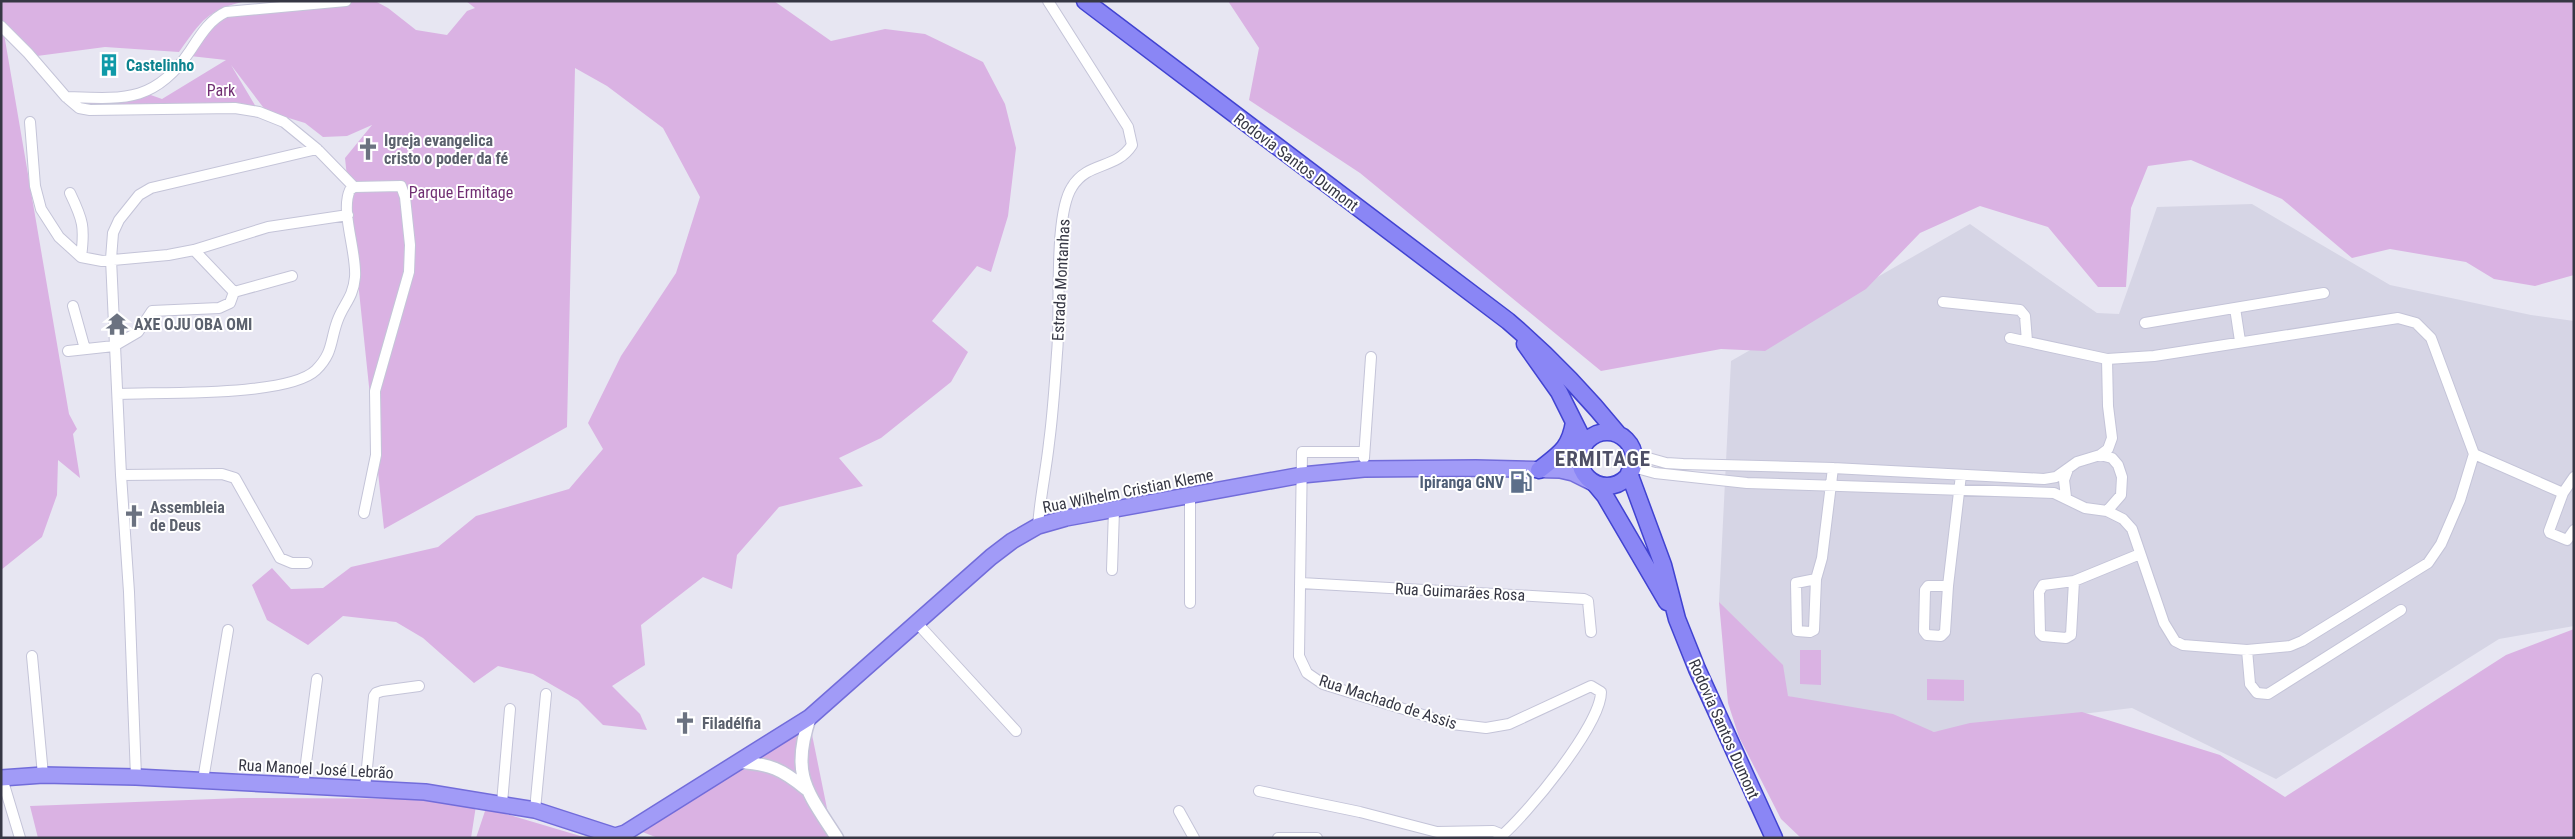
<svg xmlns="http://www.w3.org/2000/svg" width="2575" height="839" viewBox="0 0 2575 839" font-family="'Roboto Condensed',sans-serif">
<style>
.residential{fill:#d6d5e5}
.green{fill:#dab2e3}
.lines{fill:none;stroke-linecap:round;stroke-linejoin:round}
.minor-casing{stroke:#c4c4d8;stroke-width:12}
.tertiary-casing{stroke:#c4c4d8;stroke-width:15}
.primary-casing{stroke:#726cda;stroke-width:18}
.trunk-casing{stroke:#4143d1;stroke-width:19}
.minor{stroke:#fff;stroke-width:10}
.tertiary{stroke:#fff;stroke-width:12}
.primary{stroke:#a19bf7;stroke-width:15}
.trunk{stroke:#8a86f5;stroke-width:16}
.labels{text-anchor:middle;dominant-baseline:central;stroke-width:4;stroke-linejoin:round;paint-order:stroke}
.culture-label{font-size:16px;font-weight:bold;fill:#0d838f;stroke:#fff;text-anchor:start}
.park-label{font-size:16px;fill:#702e72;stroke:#fff}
.worship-label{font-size:16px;font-weight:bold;fill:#5b616d;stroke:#fff;text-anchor:start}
.street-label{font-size:16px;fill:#363744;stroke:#fff}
.service-label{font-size:16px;font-weight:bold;fill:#4e5e75;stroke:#fff;text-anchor:end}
.district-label{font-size:21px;font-weight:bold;letter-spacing:1px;fill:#4e4f66;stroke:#fff}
</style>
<rect width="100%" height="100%" fill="#e7e6f2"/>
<path class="residential" d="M2252,204L2390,285L2531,315L2574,321V626L2499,639L2276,779L2132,708L1934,732L1788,696L1719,602L1731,361L1970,224L2097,313L2119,314L2157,207Z"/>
<path class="green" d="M1,1H246C207,10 202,20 179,52L105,47L37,56L1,24Z
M338,1H375L388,8L416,30L447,35L467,11L475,8L466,1H774L831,41L885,29L925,34L983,62L1005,104L1016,148L1008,216L991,272L977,266L932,321L968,352L951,382L881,438L839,458L863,486L779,507L737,555L732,589L703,577L641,625L645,665L612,686L640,714L647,730L603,725L578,700L533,674L498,666L474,683L423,638L396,622L343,616L308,645L267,620L252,585L272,568L291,589L323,588L351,567L438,547L476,516L569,489L603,449L588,423L621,356L676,273L700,197L663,128L607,86L575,68L567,427L384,529L345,158L372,125L347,136L323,137L305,123L266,111L231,65L259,112L74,104L145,93L162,99L226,60L190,56L208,30L225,17Z
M1228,1H2574V275L2535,286L2494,279L2466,262L2390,249L2352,258L2282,199L2191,160L2148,166L2131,208L2126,287H2098L2048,227L1980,206L1920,233L1866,289L1765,351L1721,349L1601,371L1360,173L1249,100L1259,48Z
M1,28H3L69,414L77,429L73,434L80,478L58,460L57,495L42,537L1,570Z
M1719,602L1783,665L1788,696L1893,714L1934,732L1970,723L2082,712L2220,755L2285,797L2506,655L2574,629V838H1801L1781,819L1739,737L1728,703Z
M1800,650H1821V685L1800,684Z
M1927,679L1964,680V701L1927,700Z
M807,710L833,838H658L632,828Z
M241,798L477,799L471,838H38L30,806Z
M486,808L587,838H476Z"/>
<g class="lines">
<defs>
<path id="minor" d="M1,26L28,53L66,97L79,108L90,110L235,108L259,112L284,122L317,149L354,187
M66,97C123,99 155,103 190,51C200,36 209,20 226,12L346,1
M30,122L35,186L41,209L59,237L81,257L102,261L168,255L194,250L268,227L348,215
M70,193C83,220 85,227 81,257
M234,292L292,276
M1943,302L2020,310L2025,316L2027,341
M73,306L85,349
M2235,308L2240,341
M2145,323L2324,293
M2010,338L2107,359
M68,351L114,346L138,332L152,311L219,308L230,303L234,292L194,250
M118,394C160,392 288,397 316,370C333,353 330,342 337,322C343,304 353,299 355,277C357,252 340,211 350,190L354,187L401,186L405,197L410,245L409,272L375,391L376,455L364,513
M1364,452H1302L1299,656L1307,673L1323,684L1452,724L1486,728L1509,724L1591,686L1601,692C1601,725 1526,816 1499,838
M2474,454L2563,493
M2100,455L2112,458L2118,465L2122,477L2121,495L2107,511
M1364,458L1371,357
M1633,467L1655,473L1747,483L2054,493L2085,508L2107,511L2123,519L2132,529L2164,623L2175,641L2183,645L2247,650L2290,646L2302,641L2428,563L2441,544L2460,500L2474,454L2431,338L2416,323L2398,318L2154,356L2107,359L2108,406L2112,438L2108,449L2100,455L2077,462L2056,477L2044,479L1833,468L1683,464L1666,463L1634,454
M121,475L222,474L235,478L280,558L292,563H307
M2574,477L2563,493L2549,531L2550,533L2567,540L2574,530
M1190,496V603
M2066,497L2064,480L2068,469
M1038,526C1040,498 1046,471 1049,443C1053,413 1055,383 1057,353C1061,315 1053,216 1072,187C1088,161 1116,170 1132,145L1128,127L1048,1
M1112,570L1114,510
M1816,579L1796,583L1797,631L1810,632L1814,630L1816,579L1822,558L1833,468
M2074,581L2071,635L2066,638L2043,636L2040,633L2039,592L2043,585L2074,581L2140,554
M1301,583L1584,599L1588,601L1591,632
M1948,586L1945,632L1941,636L1927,635L1924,631L1925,590L1928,586H1948L1961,475
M917,623L1016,731
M2247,650L2250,684L2257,693L2268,694L2401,610
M32,656L43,775
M136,777L129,592L121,475L111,259L113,233L119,220L139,195L151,188L317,149
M2,778L20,838
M203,780L228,630
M303,786L317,679
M365,788L374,696L376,693L382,691L419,686
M1259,791L1360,812L1437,832L1493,831L1503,835
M502,803L510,709
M535,810L546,694
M1179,811L1194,838
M1278,838H1317"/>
<path id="tertiary" d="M810,717C790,775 807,791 837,838
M739,762C770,764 782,769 806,789"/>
<path id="primary" d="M1549,465L1581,450
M1,778L43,775L136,777L425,792L535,810L615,836L625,833L810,717L991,557L1012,541L1038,526L1066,518L1302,475L1364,469L1476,468L1560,470L1573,473L1595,484"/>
<path id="trunk" d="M1085,1L1508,321C1550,357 1583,391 1618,434
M1525,344L1559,392L1585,444
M1580 459a27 27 0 1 1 54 0a27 27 0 1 1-54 0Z
M1539,470C1559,454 1570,449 1574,422
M1629,473L1663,565L1677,619L1697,669L1774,838
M1595,484L1605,496L1667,602"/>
</defs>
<use href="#minor" class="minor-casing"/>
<use href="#tertiary" class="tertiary-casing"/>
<use href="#primary" class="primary-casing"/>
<use href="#trunk" class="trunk-casing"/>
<use href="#minor" class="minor"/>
<use href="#tertiary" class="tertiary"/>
<use href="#primary" class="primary"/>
<use href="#trunk" class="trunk"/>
</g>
<defs>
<symbol id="building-bare" viewBox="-9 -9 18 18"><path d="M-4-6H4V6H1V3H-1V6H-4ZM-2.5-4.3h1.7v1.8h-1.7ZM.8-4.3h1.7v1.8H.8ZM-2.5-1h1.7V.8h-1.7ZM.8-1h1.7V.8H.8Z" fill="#0f9aa8" stroke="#fff" stroke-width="2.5" paint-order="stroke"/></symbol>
<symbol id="church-bare" viewBox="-9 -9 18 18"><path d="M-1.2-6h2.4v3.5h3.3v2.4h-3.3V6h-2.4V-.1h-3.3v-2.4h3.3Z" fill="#6b7280" stroke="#fff" stroke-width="2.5" paint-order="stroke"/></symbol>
<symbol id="temple-bare" viewBox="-9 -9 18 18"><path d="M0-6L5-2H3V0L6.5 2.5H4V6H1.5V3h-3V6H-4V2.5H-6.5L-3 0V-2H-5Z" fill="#6b7280" stroke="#fff" stroke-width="2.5" paint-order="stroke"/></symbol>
<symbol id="fuel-bare" viewBox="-9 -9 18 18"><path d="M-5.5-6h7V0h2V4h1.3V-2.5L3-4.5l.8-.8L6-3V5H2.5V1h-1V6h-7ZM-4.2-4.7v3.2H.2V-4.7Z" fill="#5c6f8a" stroke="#fff" stroke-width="2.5" paint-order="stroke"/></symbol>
</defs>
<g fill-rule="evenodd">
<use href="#building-bare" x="93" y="49" width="32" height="32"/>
<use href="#church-bare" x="352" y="133" width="32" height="32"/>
<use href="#temple-bare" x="101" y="308" width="32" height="32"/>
<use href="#fuel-bare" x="1505" y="466" width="32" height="32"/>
<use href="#church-bare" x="118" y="500" width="32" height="32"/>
<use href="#church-bare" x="669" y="707" width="32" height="32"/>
</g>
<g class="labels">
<g class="culture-label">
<text x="126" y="65">Castelinho</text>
</g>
<g class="park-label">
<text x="221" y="90">Park</text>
<text x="461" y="192">Parque Ermitage</text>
</g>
<g class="worship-label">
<text x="384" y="140">Igreja evangelica<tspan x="384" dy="18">cristo o poder da fé</tspan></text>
<text x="134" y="324">AXE OJU OBA OMI</text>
<text x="150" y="507">Assembleia<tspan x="150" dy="18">de Deus</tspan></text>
<text x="702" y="723">Filadélfia</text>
</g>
<g class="street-label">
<text transform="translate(1296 162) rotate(37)">Rodovia Santos Dumont</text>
<text transform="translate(1061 280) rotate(-87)">Estrada Montanhas</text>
<text transform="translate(1128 491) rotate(-11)">Rua Wilhelm Cristian Kleme</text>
<text transform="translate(1460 592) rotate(3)">Rua Guimarães Rosa</text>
<text transform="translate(1388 702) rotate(18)">Rua Machado de Assis</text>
<text transform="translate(1724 729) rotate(66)">Rodovia Santos Dumont</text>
<text transform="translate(316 769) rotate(3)">Rua Manoel José Lebrão</text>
</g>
<g class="service-label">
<text x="1504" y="482">Ipiranga GNV</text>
</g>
<g class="district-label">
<text x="1603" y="459">ERMITAGE</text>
</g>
</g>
<rect width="2575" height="839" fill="none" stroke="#363744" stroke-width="5"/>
</svg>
